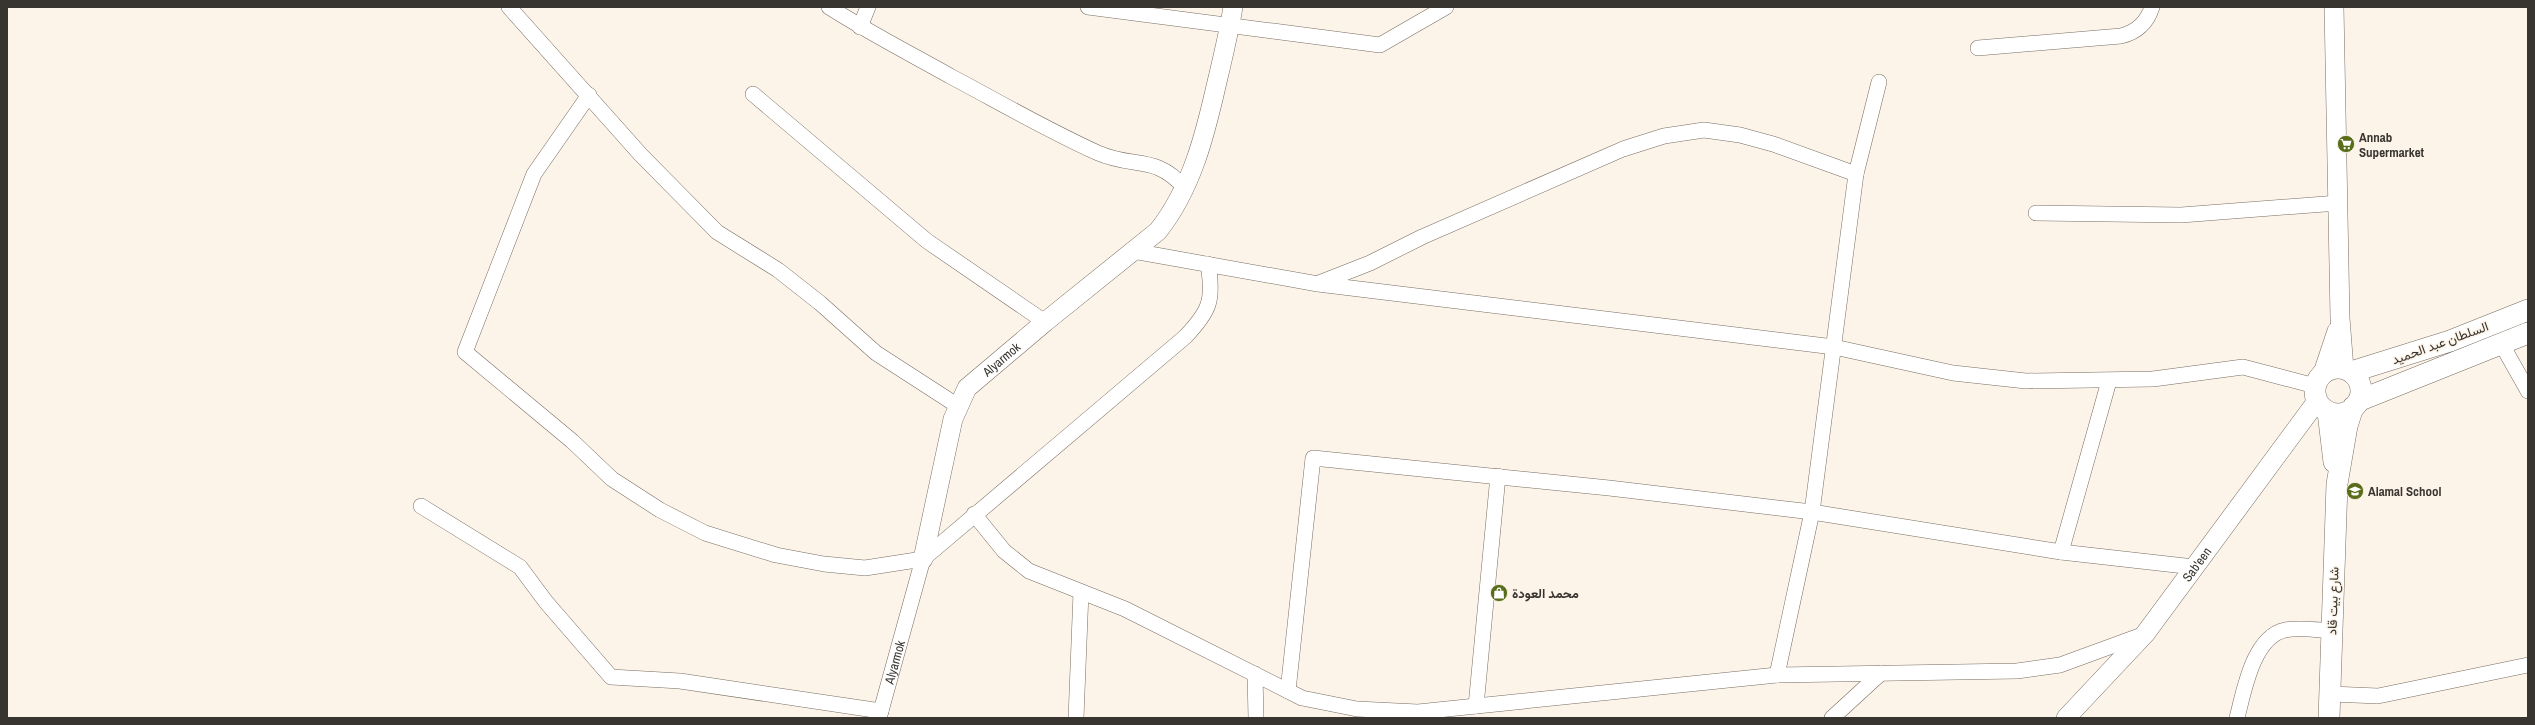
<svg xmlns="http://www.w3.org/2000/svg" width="2535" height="725" viewBox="0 0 2535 725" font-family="'Archivo Narrow',Vazirmatn,sans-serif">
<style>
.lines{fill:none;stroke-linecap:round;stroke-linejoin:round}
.minor-casing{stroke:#786d62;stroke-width:16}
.tertiary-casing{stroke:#786d62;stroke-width:20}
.secondary-casing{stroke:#786d62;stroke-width:22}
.minor{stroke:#fff;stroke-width:15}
.tertiary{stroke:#fff;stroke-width:19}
.secondary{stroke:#fff;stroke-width:21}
.labels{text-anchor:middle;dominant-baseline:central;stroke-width:3;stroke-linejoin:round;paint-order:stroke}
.poi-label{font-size:13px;font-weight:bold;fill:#38342f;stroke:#fdf4e9;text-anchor:start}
.street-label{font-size:13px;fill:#38342f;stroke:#fdf4e9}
</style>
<rect width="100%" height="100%" fill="#fdf4e9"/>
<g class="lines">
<defs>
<g id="minor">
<path d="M509,7L641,155L717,232L778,270L820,303L876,353L958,406"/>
<path d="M829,7C868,32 909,53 950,76C999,102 1047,130 1098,153C1135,169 1155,154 1185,188"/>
<path d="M1088,7L1380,45L1446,7"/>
<path d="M860,27L868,7"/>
<path d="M1978,48L2121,36C2137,32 2147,23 2152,7"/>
<path d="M753,94L927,241L1045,322"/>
<path d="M589,95L534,174L465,352L572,441L612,479L660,510L705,533L776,555L824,564L865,568L923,559"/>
<path d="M2036,213L2181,215L2338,203"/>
<path d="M1133,251L1318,284L1834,347L1953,373L2026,381L2153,379L2243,367L2315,386"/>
<path d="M1319,283L1370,263L1422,237L1623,149L1664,136L1704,130L1740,135L1773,144L1856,174"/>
<path d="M2501,343L2528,391"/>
<path d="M421,506L520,567L546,602L611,677L680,681L881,711"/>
<path d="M974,514L1004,551L1029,571L1125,609L1302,698L1357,709L1418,712L1777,675L2017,671L2060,665L2142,635"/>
<path d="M2061,552L2109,381"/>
<path d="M1255,674L1256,718"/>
<path d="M1777,675L1812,512L1856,174L1879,82"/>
<path d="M1288,691L1313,458L1609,488L1812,512L2061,552L2194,567"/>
<path d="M2331,694L2378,696L2528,665"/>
<path d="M1476,706L1498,476"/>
<path id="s1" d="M879,718L923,559L1185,337C1210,311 1214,300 1208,264"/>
<path d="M1076,718L1081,592"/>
<path d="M1832,718L1881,673"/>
<path d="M2237,718C2244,691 2253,637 2285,630C2300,627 2317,630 2332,631"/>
</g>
<g id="tertiary">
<path d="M2334,7L2340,318L2344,369"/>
<path d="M2323,373L2337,331"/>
<path id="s2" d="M923,559L953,419L967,388L1045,322L1158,231C1192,188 1205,135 1217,82C1223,57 1229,32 1233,7"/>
<path id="s3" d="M2066,718L2145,634L2317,401"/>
</g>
<path id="secondary" d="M2315 391a23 23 0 1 1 46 0a23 23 0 1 1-46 0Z
M2351,372L2450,341L2528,310
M2358,401L2528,333
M2328,412L2334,462
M2329,718L2337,484L2347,426L2353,407"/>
</defs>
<use href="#minor" class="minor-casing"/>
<use href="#tertiary" class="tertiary-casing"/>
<use href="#secondary" class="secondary-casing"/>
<use href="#minor" class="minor"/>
<use href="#tertiary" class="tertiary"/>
<use href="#secondary" class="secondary"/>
</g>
<defs>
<symbol id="supermarket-disc" viewBox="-11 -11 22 22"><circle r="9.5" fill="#596d1a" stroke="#fdf4e9"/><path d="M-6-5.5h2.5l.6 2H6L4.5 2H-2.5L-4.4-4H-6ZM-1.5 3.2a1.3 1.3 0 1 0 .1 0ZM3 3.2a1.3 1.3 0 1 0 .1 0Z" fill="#fff"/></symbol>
<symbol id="school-disc" viewBox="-11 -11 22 22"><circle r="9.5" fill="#596d1a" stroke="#fdf4e9"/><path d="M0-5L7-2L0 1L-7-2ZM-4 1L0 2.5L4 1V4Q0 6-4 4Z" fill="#fff"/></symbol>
<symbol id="shop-disc" viewBox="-11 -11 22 22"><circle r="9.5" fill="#596d1a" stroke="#fdf4e9"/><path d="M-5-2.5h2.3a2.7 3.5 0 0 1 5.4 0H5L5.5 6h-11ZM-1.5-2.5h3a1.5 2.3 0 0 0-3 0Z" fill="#fff"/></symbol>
</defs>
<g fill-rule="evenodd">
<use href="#supermarket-disc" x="2336" y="134" width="20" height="20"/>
<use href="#school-disc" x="2345" y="481" width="20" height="20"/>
<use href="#shop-disc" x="1489" y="583" width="20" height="20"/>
</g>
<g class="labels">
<g class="poi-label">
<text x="2359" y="137">Annab<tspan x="2359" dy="15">Supermarket</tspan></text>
<text x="2368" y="491">Alamal School</text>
<text x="1512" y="593">محمد العودة</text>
</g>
<g class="street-label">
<text transform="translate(2440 343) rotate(-20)">السلطان عبد الحميد</text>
<text stroke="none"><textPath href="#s2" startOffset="222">Alyarmok</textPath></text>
<text stroke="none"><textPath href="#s3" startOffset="202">Sab'een</textPath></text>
<text transform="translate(2333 601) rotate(-88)">شارع بيت قاد</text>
<text stroke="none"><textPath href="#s1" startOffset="58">Alyarmok</textPath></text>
</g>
</g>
<rect width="2535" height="725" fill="none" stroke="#38342f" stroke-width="16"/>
</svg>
